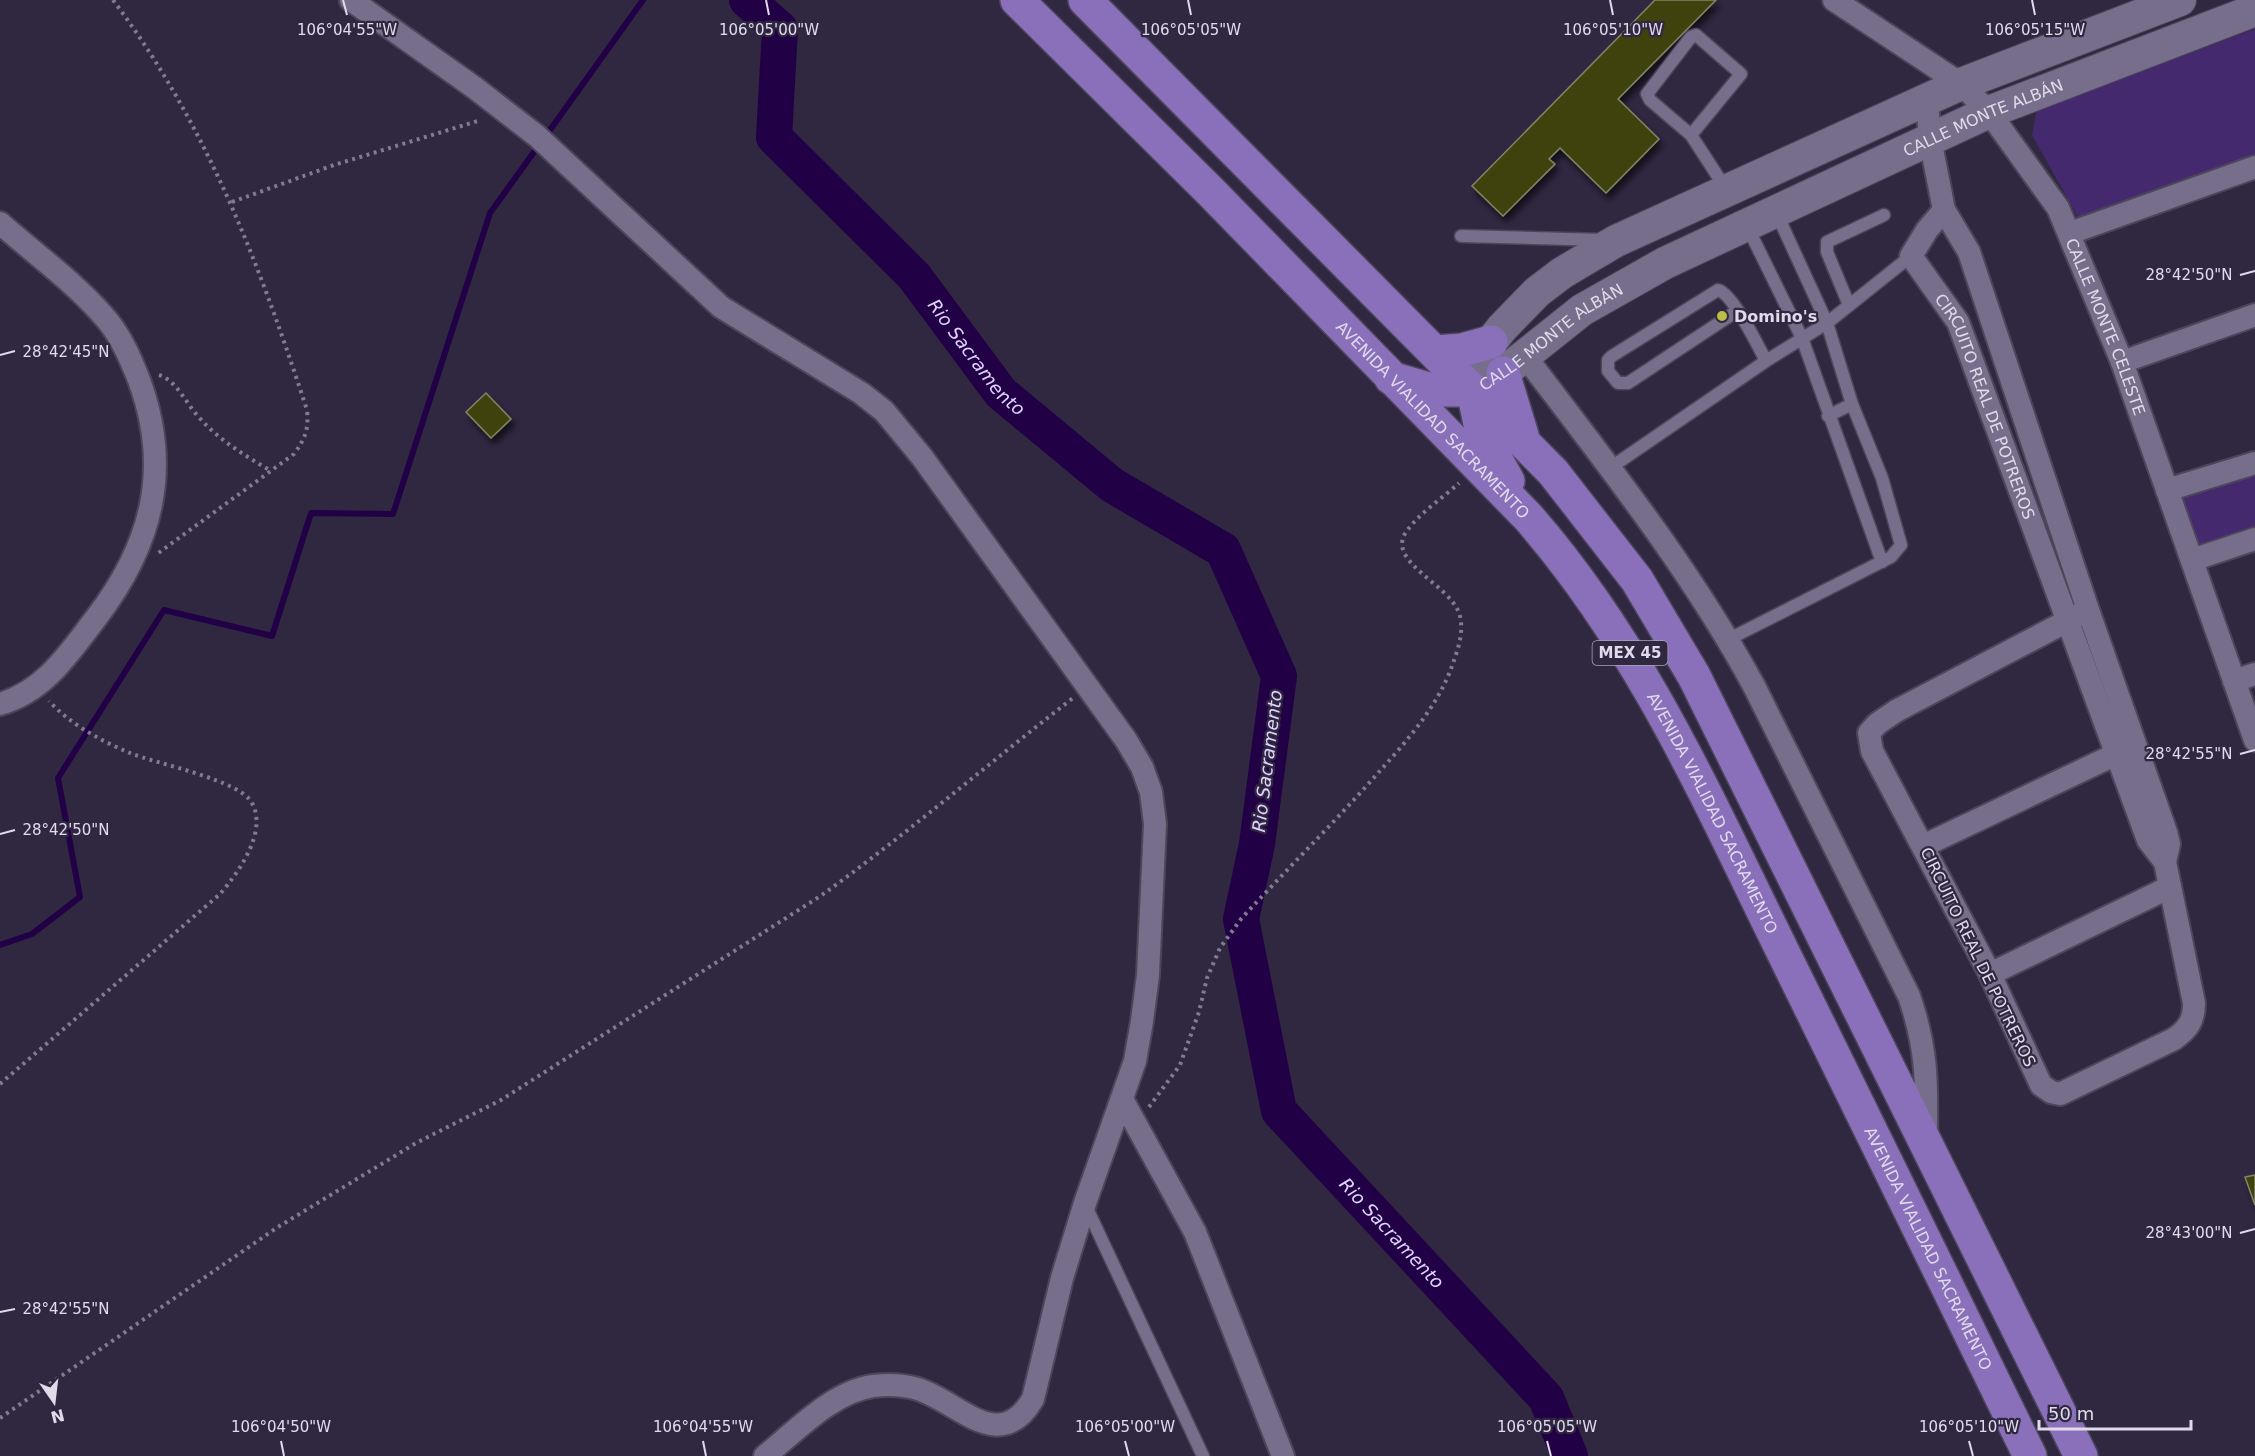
<svg xmlns="http://www.w3.org/2000/svg" width="2255" height="1456" viewBox="0 0 2255 1456" font-family="'DejaVu Sans',sans-serif">
<style>
.green{fill:#45296e}
.lines{fill:none;stroke-linecap:round;stroke-linejoin:round}
.stream{stroke:#220046;stroke-width:6}
.river{stroke:#220046;stroke-width:36}
.building{fill:#41430e;stroke:#828466;stroke-width:1.5;filter:url(#shadow)}
.service-casing{stroke:#4d455a;stroke-width:15}
.minor-casing{stroke:#4d455a;stroke-width:26}
.secondary-casing{stroke:#4d455a;stroke-width:34}
.trunk-casing{stroke:#4d455a;stroke-width:36}
.path{stroke:#827b90;stroke-width:4;stroke-dasharray:3 4.5;stroke-linecap:butt}
.service{stroke:#766e8a;stroke-width:12}
.minor{stroke:#766e8a;stroke-width:22}
.secondary{stroke:#766e8a;stroke-width:32}
.trunk{stroke:#8a70bb;stroke-width:33}
.ticks{fill:none;stroke:#e0dbeb;stroke-width:2}
.poi-dot{fill:#bbc045;stroke:#302841;stroke-width:2}
.labels{text-anchor:middle;dominant-baseline:central;stroke-width:4.5;stroke-linejoin:round;paint-order:stroke}
.shield{fill:#302841;stroke:#aba5b8;stroke-width:1.5}
.shield-label{font-size:15px;font-weight:bold;fill:#e0dbeb}
.street-label{font-size:16px;fill:#e0dbeb;stroke:#302841}
.poi-label{font-size:16px;font-weight:bold;fill:#e0dbeb;stroke:#302841;text-anchor:start}
.water-label{font-size:18px;font-style:italic;fill:#e0d3fe;stroke:#302841}
.ticks-label{font-size:15px;text-anchor:middle;fill:#e0dbeb;stroke:#302841;stroke-width:4.5;stroke-linejoin:round;paint-order:stroke}
</style>
<defs>
<filter id="shadow"><feDropShadow dx="3.5" dy="6" stdDeviation="3" flood-color="#0009"/></filter>
</defs>
<rect width="100%" height="100%" fill="#302841"/>
<path class="green" d="M2255,29V159L2079,219L2032,135L2037,109Z
M2255,468V538L2197,559L2173,493Z"/>
<g class="lines">
<path class="stream" d="M545,137L643,0
M0,945L32,934L80,897L58,778L164,610L272,636L311,513L393,514L490,213L539,145"/>
<path class="river" id="s1" d="M747,0L780,29L774,137L914,276L1001,393L1112,485L1223,550L1279,676L1257,844L1241,919L1279,1111L1546,1398L1570,1456"/>
</g>
<path class="building" d="M1655,0H1716L1618,99L1659,139L1606,193L1560,148L1549,159L1555,164L1503,216L1472,186Z
M486,393L511,419L491,438L466,412Z
M2255,1175V1205L2245,1177Z"/>
<g class="lines">
<defs>
<path id="service" d="M1691,135L1741,74L1696,35L1691,37L1647,94L1650,100L1691,135L1726,189
M1747,226L1802,338L1882,562
M1461,236L1603,240
M1849,305L1827,252V242L1884,215
M1737,311L1628,383H1618L1608,371V360L1612,356L1718,290C1733,294 1758,346 1766,361
M1828,416L1852,404
M1610,468L1766,361L1827,323L1911,256
M1729,639L1891,557L1901,545L1882,478L1852,404L1827,323L1776,212
M1085,1204L1203,1456"/>
<g id="minor">
<path d="M351,0L475,88L537,136L721,307L861,393L884,411L922,457L1126,740L1142,767L1151,792L1155,824L1148,975L1142,1021L1135,1061L1085,1203L1062,1278L1033,1399C999,1456 959,1402 918,1389C904,1385 888,1384 873,1386C832,1392 796,1431 765,1456"/>
<path id="s2" d="M1834,0L1961,84L1989,112L2058,208L2122,362L2255,740"/>
<path d="M1927,100L1930,139L1944,210L1969,252L2088,610L2166,832L2169,844L2165,862L2194,1003C2194,1021 2188,1029 2174,1039L2060,1094L2051,1092L2041,1085L1990,974L1872,751L1869,733L1877,724L1896,711L2088,610"/>
<path id="s3" d="M1944,210L1927,230L1911,256L1958,322L2148,840L2165,862"/>
<path d="M0,223C35,254 77,284 107,320C122,338 131,360 139,380C172,469 152,545 96,618C69,653 45,691 0,704"/>
<path d="M2070,233L2255,167"/>
<path d="M1525,356C1606,463 1690,568 1754,686L1909,996C1927,1048 1927,1082 1926,1137"/>
<path d="M2122,362L2255,315"/>
<path d="M2167,490L2255,463"/>
<path d="M2192,560L2255,539"/>
<path d="M2234,681L2255,674"/>
<path d="M1923,846L2127,749"/>
<path d="M1990,974L2170,887"/>
<path d="M1122,1099L1195,1232L1283,1456"/>
</g>
<g id="secondary">
<path d="M1480,366L1491,342L1502,328L1537,292L1562,273L1616,241L1961,84L2180,0"/>
<path id="s4" d="M1480,387L1513,365L1582,310L1665,263L1989,112L2255,10"/>
</g>
<g id="trunk">
<path id="s5" d="M1017,0L1211,192L1528,517C1641,646 1707,798 1782,950C1865,1119 1948,1287 2030,1456"/>
<path d="M1085,0L1553,472L1637,580L1694,676L2081,1456"/>
<path d="M1435,352L1462,350L1491,342"/>
<path d="M1503,373L1522,435"/>
<path d="M1391,378L1432,390H1473L1482,434L1508,481"/>
</g>
</defs>
<use href="#service" class="service-casing"/>
<use href="#minor" class="minor-casing"/>
<use href="#secondary" class="secondary-casing"/>
<use href="#trunk" class="trunk-casing"/>
<path class="path" d="M113,0C207,125 259,263 307,410C309,429 305,439 294,454L157,554
M232,202L334,165L481,120
M159,375C176,380 186,403 197,415C217,439 244,455 271,471
M0,1084L220,894C238,873 268,832 252,803C240,780 157,764 130,753C101,741 70,724 49,701
M1149,1107L1180,1065L1199,1012L1207,978L1220,948L1241,919C1286,870 1334,823 1378,773C1406,742 1438,706 1452,666C1458,649 1465,630 1459,613C1449,584 1386,562 1406,532C1419,513 1443,498 1459,483
M0,1418L278,1227L416,1143L501,1100L822,895C908,833 989,763 1073,698"/>
<use href="#service" class="service"/>
<use href="#minor" class="minor"/>
<use href="#secondary" class="secondary"/>
<use href="#trunk" class="trunk"/>
</g>
<path class="ticks" d="M343,0L347,15M766,0L769,15M1188,0L1191,15M1610,0L1613,15M2032,0L2035,15M2240,275L2255,271M0,355L15,351M2240,754L2255,750M0,834L15,830M2240,1233L2255,1229M0,1312L15,1309M281,1441L284,1456M703,1441L706,1456M1125,1441L1129,1456M1547,1441L1551,1456M1969,1441L1973,1456"/>
<circle class="poi-dot" cx="1722" cy="316" r="6"/>
<g class="labels">
<rect class="shield" x="1592.5" y="641" width="75" height="24" rx="4.5"/>
<g class="shield-label">
<text x="1630" y="653">MEX 45</text>
</g>
<g class="street-label">
<text stroke="none"><textPath href="#s4" startOffset="573">CALLE MONTE ALBÁN</textPath></text>
<text stroke="none"><textPath href="#s2" startOffset="438">CALLE MONTE CELESTE</textPath></text>
<text stroke="none"><textPath href="#s4" startOffset="87">CALLE MONTE ALBÁN</textPath></text>
<text stroke="none"><textPath href="#s3" startOffset="226">CIRCUITO REAL DE POTREROS</textPath></text>
<text stroke="none"><textPath href="#s5" startOffset="591">AVENIDA VIALIDAD SACRAMENTO</textPath></text>
<text stroke="none"><textPath href="#s5" startOffset="1077">AVENIDA VIALIDAD SACRAMENTO</textPath></text>
<text transform="translate(1978 957) rotate(64)">CIRCUITO REAL DE POTREROS</text>
<text stroke="none"><textPath href="#s5" startOffset="1563">AVENIDA VIALIDAD SACRAMENTO</textPath></text>
</g>
<g class="poi-label">
<text x="1734" y="316">Domino's</text>
</g>
<g class="water-label">
<text stroke="none"><textPath href="#s1" startOffset="452">Rio Sacramento</textPath></text>
<text transform="translate(1267 761) rotate(-83)">Rio Sacramento</text>
<text stroke="none"><textPath href="#s1" startOffset="1514">Rio Sacramento</textPath></text>
</g>
</g>
<g class="ticks-label">
<text x="347" y="35">106°04'55"W</text>
<text x="769" y="35">106°05'00"W</text>
<text x="1191" y="35">106°05'05"W</text>
<text x="1613" y="35">106°05'10"W</text>
<text x="2035" y="35">106°05'15"W</text>
<text x="2189" y="280">28°42'50"N</text>
<text x="66" y="357">28°42'45"N</text>
<text x="2189" y="759">28°42'55"N</text>
<text x="66" y="835">28°42'50"N</text>
<text x="2189" y="1238">28°43'00"N</text>
<text x="66" y="1314">28°42'55"N</text>
<text x="281" y="1432">106°04'50"W</text>
<text x="703" y="1432">106°04'55"W</text>
<text x="1125" y="1432">106°05'00"W</text>
<text x="1547" y="1432">106°05'05"W</text>
<text x="1969" y="1432">106°05'10"W</text>
</g>
<g transform="translate(54 1402) rotate(166)" stroke="#302841" stroke-width="4.5" paint-order="stroke">
<path d="M0-4.5L10 22L0 15L-10 22Z" fill="#e0dbeb"/>
<text y="-9" font-size="16" font-weight="bold" text-anchor="middle" fill="#e0dbeb">N</text>
</g>
<path d="M2039 1420v9h152v-9" fill="none" stroke="#e0dbeb" stroke-width="3"/>
<text x="2048" y="1420" font-size="18" fill="#e0dbeb" stroke="#302841" stroke-width="4.5" paint-order="stroke">50 m</text>
</svg>
